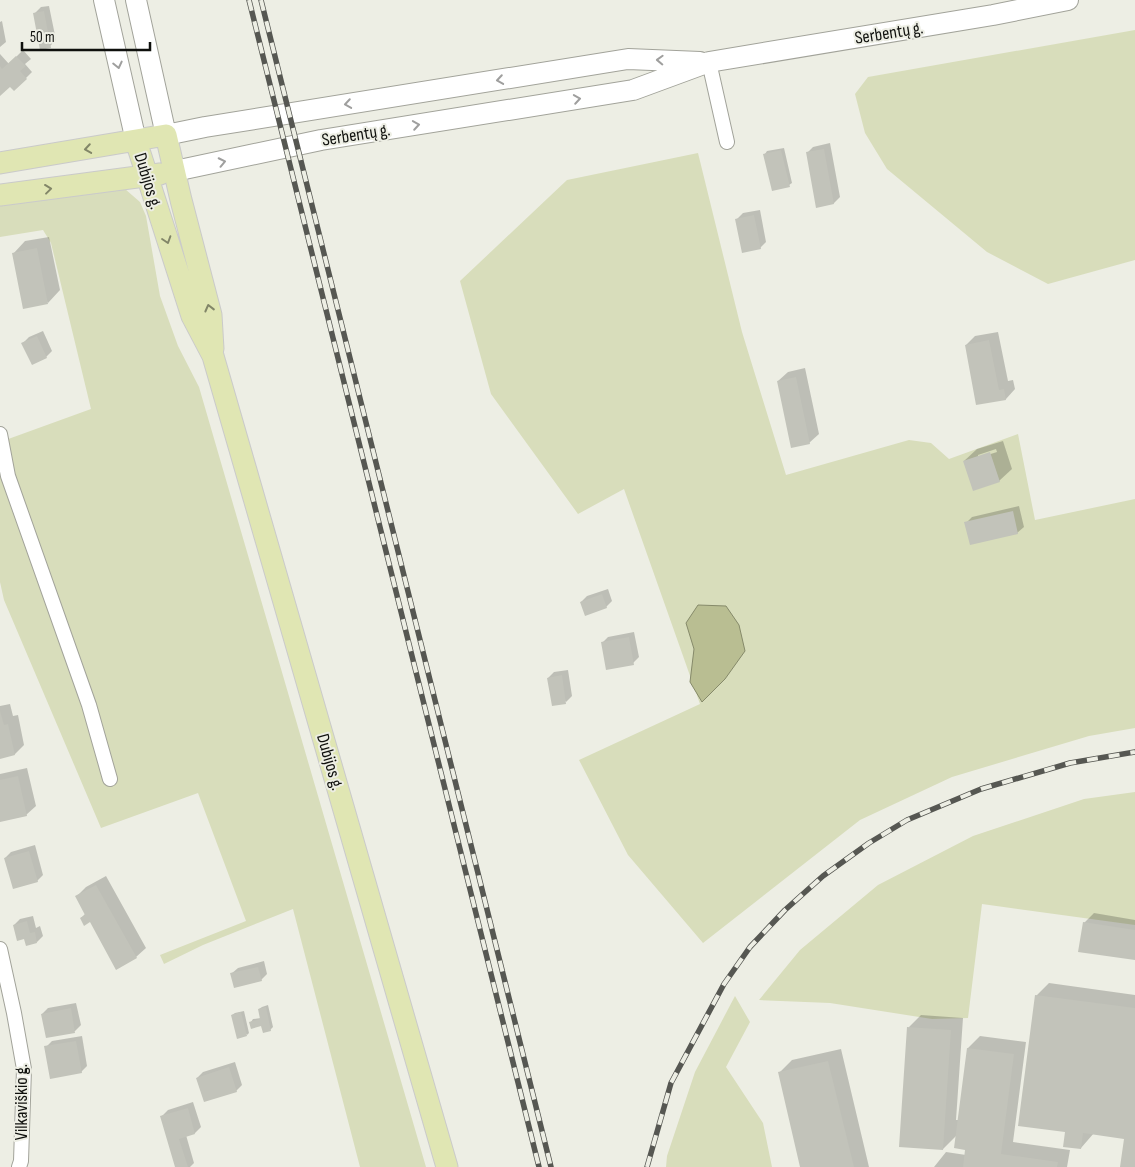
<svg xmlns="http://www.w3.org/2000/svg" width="1135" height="1167" viewBox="0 0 1135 1167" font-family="'Sofia Sans Condensed',sans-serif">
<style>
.green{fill:#d8ddbb}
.water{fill:#b9be92;stroke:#868a6a}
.shadow{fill:#0003;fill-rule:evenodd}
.building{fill:#c2c3ba}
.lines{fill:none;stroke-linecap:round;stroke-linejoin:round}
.minor-casing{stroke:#a2a39a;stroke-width:16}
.secondary-casing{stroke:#a2a39a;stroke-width:22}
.primary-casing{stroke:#cacaca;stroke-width:23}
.minor{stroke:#fff;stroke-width:14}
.secondary{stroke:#fff;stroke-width:20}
.primary{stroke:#e0e6b3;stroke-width:21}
.rail-casing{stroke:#565752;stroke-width:5.5}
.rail{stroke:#edeee4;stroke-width:4;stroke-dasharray:11;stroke-linecap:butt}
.oneway{stroke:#9f9f9e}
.oneway2{stroke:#828668}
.labels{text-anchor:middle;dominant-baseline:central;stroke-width:4;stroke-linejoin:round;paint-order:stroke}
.street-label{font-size:18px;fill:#0f100d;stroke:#edeee4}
</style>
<rect width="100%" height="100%" fill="#edeee4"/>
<path class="green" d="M1135,30V260L1048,284L987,252L887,169L865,133L855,94L868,77Z
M698,153L742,332L786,475L909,440L931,443L949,459L1018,434L1035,520L1135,499V728L1089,736L952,777L860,820L703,943L628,855L579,760L700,704L624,489L578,514L491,394L460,281L567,180Z
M125,189L140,202L146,216L160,296L178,346L199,387L426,1167H360L293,909L203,945L164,964L160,955L246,921L198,793L101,828L4,600L0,582V442L91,409L51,243L43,230L0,237V204Z
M1135,792V925L982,904L968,1018L932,1019L830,1003L759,1000L800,950L878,885L973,836L1084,799Z
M735,996L750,1022L726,1067L763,1123L772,1167H666L667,1156L695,1072Z"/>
<path class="water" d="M698,605L726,606L739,625L745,651L725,679L702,702L690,682L694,649L686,623Z"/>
<path class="shadow" d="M49,6L56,40L50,46L35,13L41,7Z
M2,21L6,42L0,47V22Z
M23,50L31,59L25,64L32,72L14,90L10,85L0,93V54L9,64Z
M830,143L840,197L834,203L817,206L807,153L813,147Z
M784,148L792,183L789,185L765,154L767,151Z
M760,210L766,242L760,248L737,219L743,213Z
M49,237L60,290L48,303L13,254L25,241Z
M43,331L52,351L46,357L32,364L23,343L29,337Z
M998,332L1008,381L1013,380L1015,389L1006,399L977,404L966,345L975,336Z
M805,368L819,434L809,443L778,381L788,372Z
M1003,441L1012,469L999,481L964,461L977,449ZM996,449L997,452L978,458V455Z
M1019,506L1024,527L1017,533L966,523L972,517Z
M608,589L612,601L606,607L581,602L587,596Z
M634,632L639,657L633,663L602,643L608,637Z
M568,670L572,696L566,702L548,678L554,672Z
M10,704L13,716L18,715L24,745L15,754L0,757V706Z
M27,768L36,806L26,815L0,821V774Z
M35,845L43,875L37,881L5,858L11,852Z
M106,876L146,948L136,957L90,921L81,918L86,913L77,896L86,887Z
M1094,913L1135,920V959L1084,923Z
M33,916L36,928L40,926L43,936L37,942L25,938L14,925L20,919Z
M264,961L267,974L261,980L231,974L238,968Z
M1049,983L1135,995V1167H1121L1125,1138L1094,1133L1081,1148L1066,1131L1036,996Z
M76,1003L81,1025L75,1031L47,1037L42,1014L48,1008Z
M268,1005L273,1027L270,1030L262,1025L251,1022L253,1019L261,1018L259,1009L262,1007Z
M244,1011L249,1033L247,1035L232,1015L235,1013Z
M921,1015L963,1018L956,1120H959L968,1048L980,1036L1026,1042L1013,1142L1070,1150L1067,1167H934L946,1152L966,1155V1149L957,1135L943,1149L909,1027Z
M82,1036L87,1066L81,1072L46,1047L52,1041Z
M841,1049L869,1167H802L779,1073L792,1060Z
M235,1062L242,1085L236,1091L197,1078L203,1072Z
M193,1102L201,1127L195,1133L186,1135L194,1163L190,1167H177L162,1116L168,1110Z"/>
<path class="building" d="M44,11L51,48L40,50L33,13Z
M16,56L26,66L20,71L27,79L14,91L10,87L0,96V66L2,69Z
M824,149L834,204L816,208L806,152Z
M781,150L790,187L772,191L763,154Z
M754,215L761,249L742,253L735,219Z
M37,248L48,304L23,309L12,253Z
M37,336L47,358L32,365L21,343Z
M989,340L999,390L1004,389L1006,400L976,405L965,345Z
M796,377L810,444L791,448L777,381Z
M990,452L1000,482L973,491L963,461Z
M1013,511L1018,534L970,545L964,522Z
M602,594L607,608L585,616L580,602Z
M629,637L634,665L606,670L601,642Z
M562,675L566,704L552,706L547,678Z
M0,711L4,725L8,724L15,755L0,759Z
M18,776L27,816L0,822V780Z
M29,851L38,882L13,889L4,858Z
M96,885L137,958L116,970L90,922L84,926L80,918L85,915L75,896Z
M27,921L30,933L35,932L37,943L26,946L24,939L17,941L13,925Z
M1083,922L1135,930V960L1078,952Z
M258,967L262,981L234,988L230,973Z
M1035,995L1135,1008V1167H1120L1124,1139L1083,1133L1081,1149L1063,1147L1065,1132L1018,1126Z
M266,1007L271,1031L263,1033L261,1026L251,1029L249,1022L260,1019L258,1009Z
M71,1008L75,1033L46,1038L41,1014Z
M241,1012L247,1036L237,1039L231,1015Z
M907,1027L951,1030L943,1150L899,1147Z
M76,1041L82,1073L50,1079L44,1046Z
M967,1048L1014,1054L1001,1154L1058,1162L1057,1167H963L965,1150L954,1148Z
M828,1061L854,1167H800L778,1072Z
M229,1067L237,1092L204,1102L196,1078Z
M188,1108L195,1134L179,1139L188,1167H175L160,1116Z"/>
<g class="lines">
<defs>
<path id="minor" d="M709,62L727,142
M0,434L8,476L89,705L110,779
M0,949L14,1013L24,1069L21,1161L19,1167"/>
<path id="secondary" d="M104,0L136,141
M136,0L166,135L205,127L628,59L700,62
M175,171L321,140L633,90L709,62L993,15L1068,0"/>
<path id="primary" d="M136,141L192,316L213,356L447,1167
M0,163L166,135L181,200L211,315L213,349
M0,195L160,174"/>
</defs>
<use href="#minor" class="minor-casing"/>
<use href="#secondary" class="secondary-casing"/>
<use href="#primary" class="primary-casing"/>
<use href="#minor" class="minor"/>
<use href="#secondary" class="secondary"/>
<use href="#primary" class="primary"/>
<defs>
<path id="rail" d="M249,0L539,1167
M261,0L551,1167
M647,1167L671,1083L724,984L750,947L785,910L823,876L869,843L907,820L981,789L1070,763L1135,752"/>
</defs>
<use href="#rail" class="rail-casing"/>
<use href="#rail" class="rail"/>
</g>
<defs><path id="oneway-chevron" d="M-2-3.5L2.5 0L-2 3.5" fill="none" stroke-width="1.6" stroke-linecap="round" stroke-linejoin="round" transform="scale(1.25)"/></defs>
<g class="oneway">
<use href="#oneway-chevron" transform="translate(660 60) rotate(-178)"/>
<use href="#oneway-chevron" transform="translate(118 65) rotate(77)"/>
<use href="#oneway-chevron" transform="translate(500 80) rotate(171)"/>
<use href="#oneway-chevron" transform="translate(577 99) rotate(-9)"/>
<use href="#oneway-chevron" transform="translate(348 104) rotate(171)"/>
<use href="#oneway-chevron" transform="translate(416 125) rotate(-9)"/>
<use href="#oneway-chevron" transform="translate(222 162) rotate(-12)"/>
</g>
<g class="oneway2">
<use href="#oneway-chevron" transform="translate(88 149) rotate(171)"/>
<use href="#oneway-chevron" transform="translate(48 189) rotate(-7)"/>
<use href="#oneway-chevron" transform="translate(167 240) rotate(72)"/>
<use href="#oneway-chevron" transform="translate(209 308) rotate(-104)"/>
</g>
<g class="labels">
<g class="street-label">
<text transform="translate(889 33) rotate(-9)">Serbentų g.</text>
<text transform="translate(356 135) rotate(-9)">Serbentų g.</text>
<text transform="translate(148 181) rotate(73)">Dubijos g.</text>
<text transform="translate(330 762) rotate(74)">Dubijos g.</text>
<text transform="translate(21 1102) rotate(-90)">Vilkaviškio g.</text>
</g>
</g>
<path d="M22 42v8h128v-8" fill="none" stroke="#0f100d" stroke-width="2.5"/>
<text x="30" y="42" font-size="15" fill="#0f100d" stroke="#edeee4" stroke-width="4" paint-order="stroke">50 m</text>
</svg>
